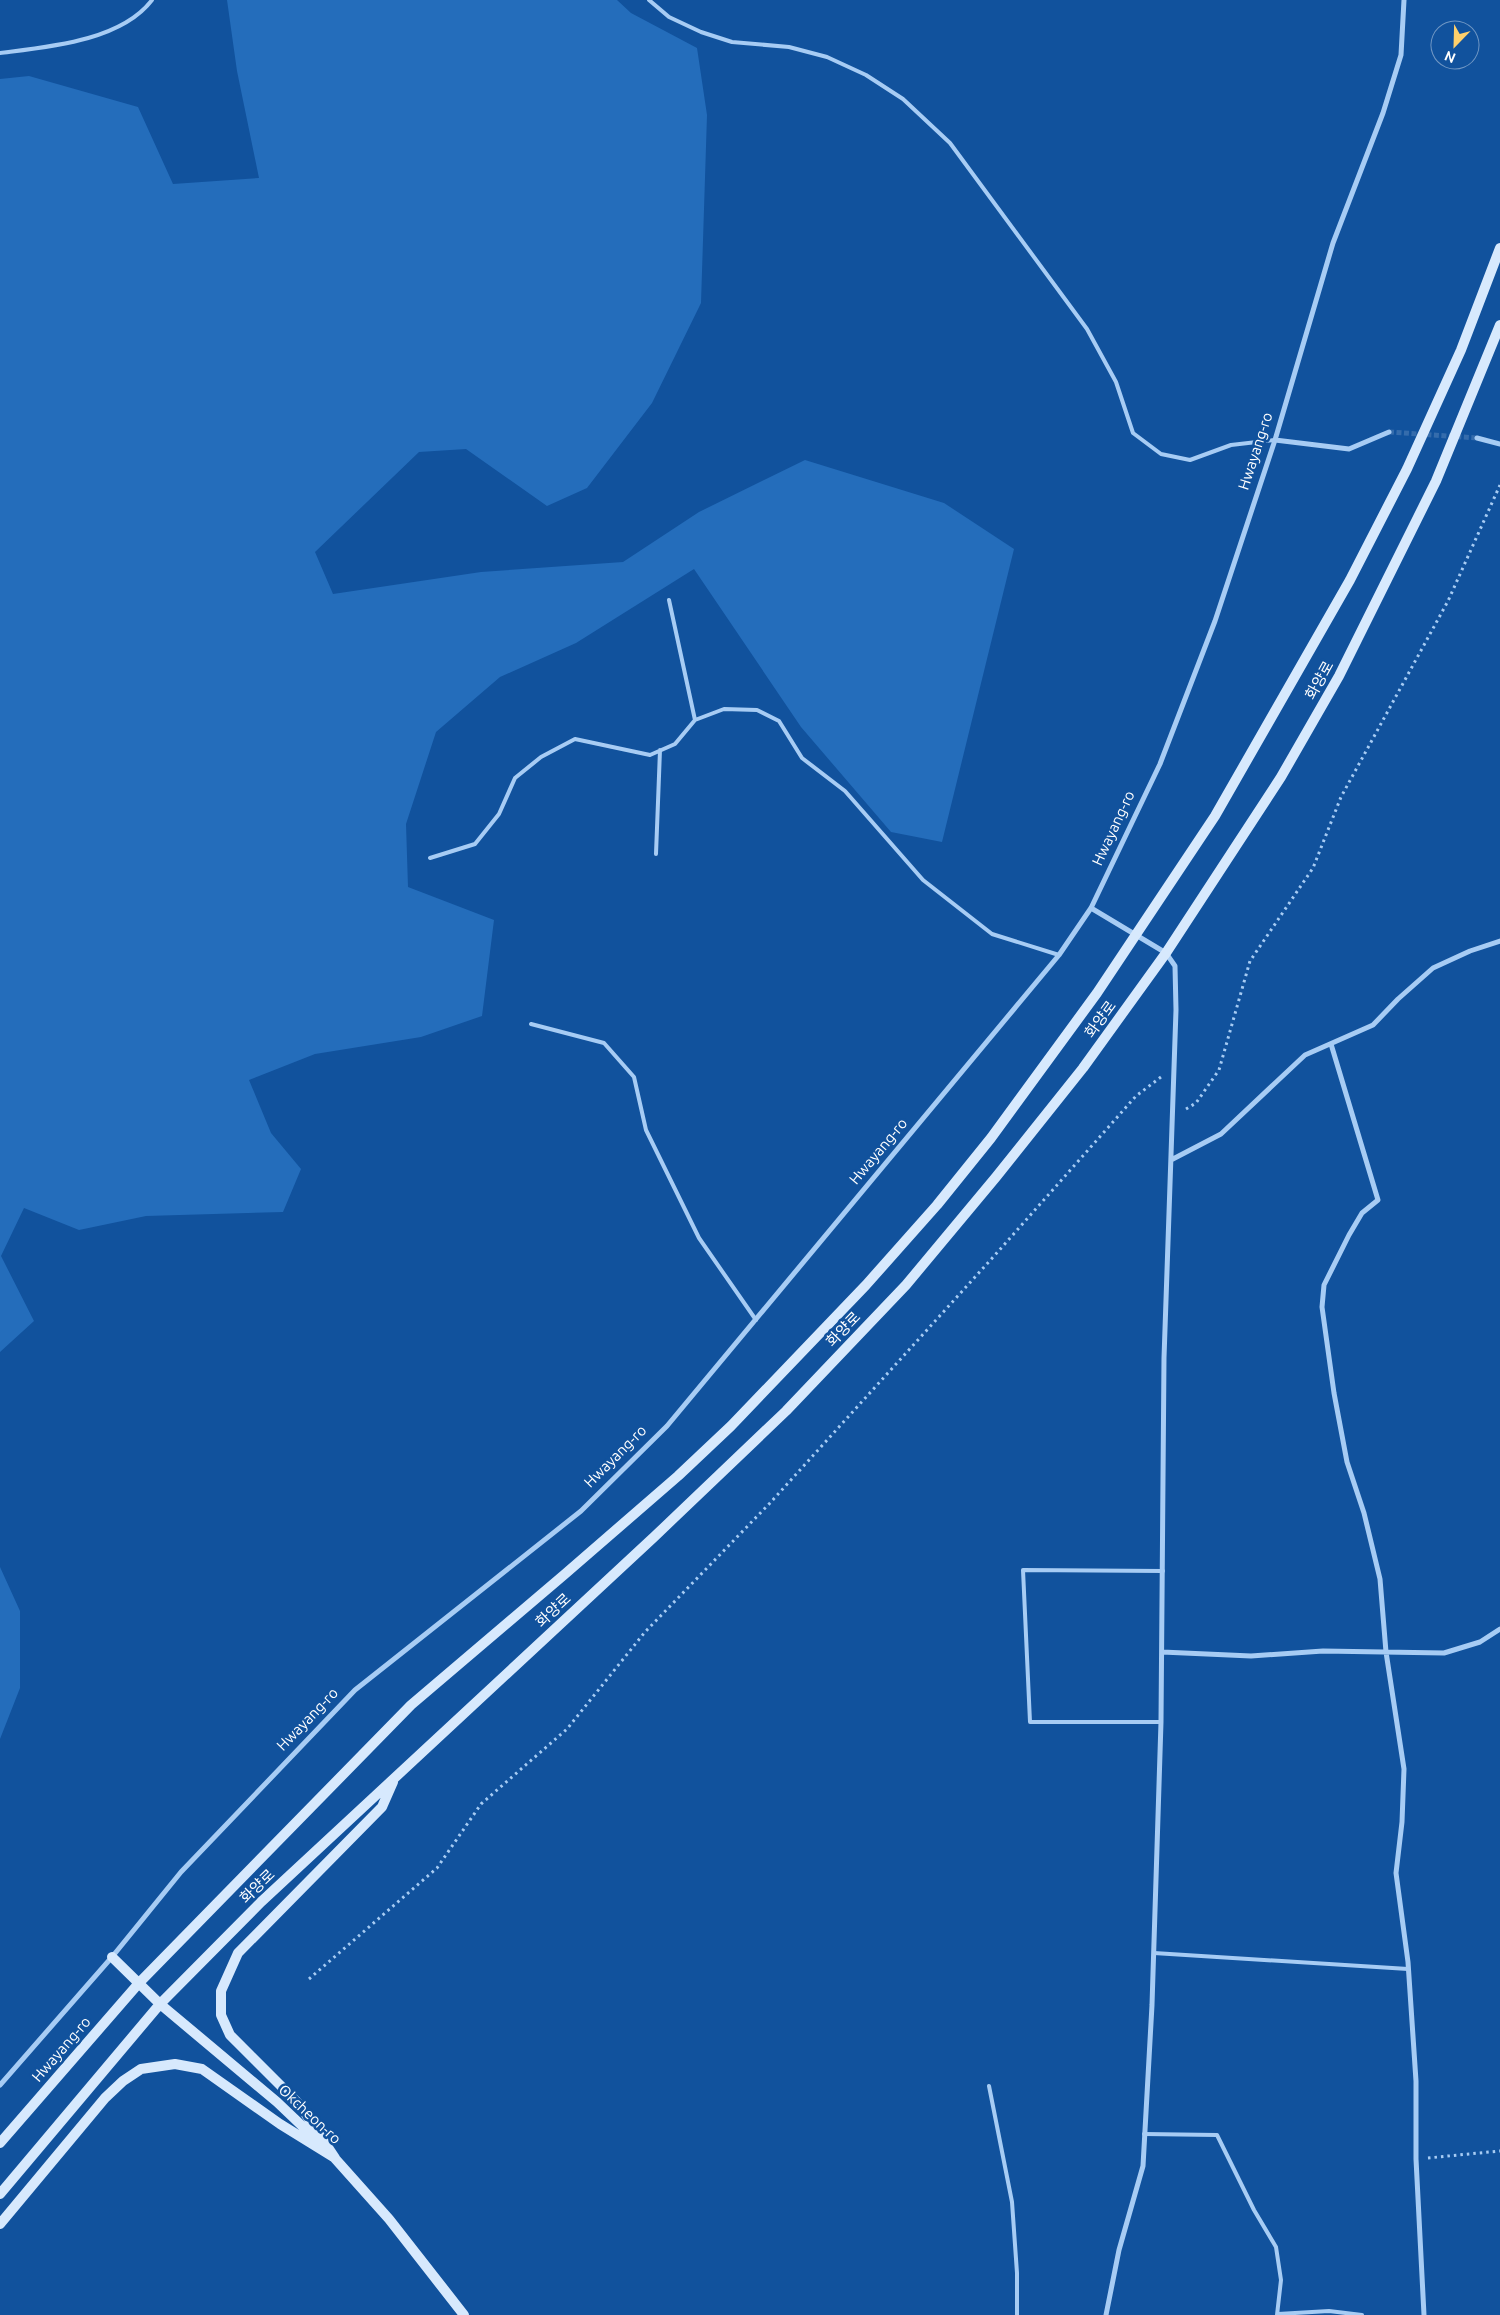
<svg xmlns="http://www.w3.org/2000/svg" width="1500" height="2315" viewBox="0 0 1500 2315" font-family="Ubuntu,'Noto Sans KR',sans-serif">
<style>
.green{fill:#246dbb}
.lines{fill:none;stroke-linecap:round;stroke-linejoin:round}
.street-tunnel{stroke:#356cac;stroke-width:5;stroke-dasharray:5 2.5;stroke-linecap:butt}
.path{stroke:#a7ccf4;stroke-width:3;stroke-dasharray:2.5 4;stroke-linecap:butt}
.lane{stroke:#a7ccf4;stroke-width:4}
.street{stroke:#a7ccf4;stroke-width:5}
.secondary{stroke:#d7e9fd;stroke-width:10}
.labels{text-anchor:middle;dominant-baseline:central;stroke-width:5;stroke-linejoin:round;paint-order:stroke}
.street-label{font-size:15px;fill:#fff;stroke:#11529d}
</style>
<rect width="100%" height="100%" fill="#11529d"/>
<path class="green" d="M227,0H617L631,13L697,48L707,115L701,303L652,403L587,488L547,506L466,449L419,452L315,552L333,594L481,572L623,562L699,512L805,460L944,503L1014,549L942,842L891,832L801,727L694,569L576,643L500,677L436,732L406,824L408,887L494,920L482,1016L421,1037L315,1054L249,1080L271,1133L301,1169L283,1212L146,1216L79,1230L24,1208L1,1256L34,1321L0,1352V79L29,76L138,107L173,184L259,178L237,71Z
M0,1567L20,1611V1688L0,1739Z"/>
<g class="lines">
<path class="street-tunnel" d="M1389,432L1477,438"/>
<path class="path" d="M1186,1109L1196,1103L1219,1070L1250,961L1313,868L1341,797L1448,601L1500,485
M309,1979L437,1868L481,1804L567,1729L645,1632L770,1503L995,1255L1136,1096L1161,1077
M1428,2158L1500,2151"/>
<path class="lane" d="M649,0L669,17L701,32L732,42L789,47L827,57L866,75L903,99L950,143L1087,329L1116,382L1133,433L1161,454L1190,460L1231,445L1275,440
M0,53C48,47 121,41 152,0
M669,600L695,720
M656,854L660,750
M430,858L475,844L499,814L515,778L541,757L575,739L650,755L675,744L695,720L724,709L757,710L779,721L802,758L845,791L923,880L992,934L1059,955
M531,1024L604,1043L634,1077L646,1130L699,1238L756,1320
M1161,1722H1030L1023,1570L1163,1571
M1154,1953L1408,1969
M989,2086L1012,2202L1017,2273V2315
M1144,2134L1217,2135L1254,2210L1276,2247L1281,2280L1277,2315
M1278,2314L1329,2311L1362,2315"/>
<path class="street" d="M1477,438L1500,444
M1275,440L1349,449L1389,432
M1091,908L1166,953L1175,966L1176,1010L1164,1358L1161,1722L1152,2005L1143,2166L1119,2250L1106,2315
M1331,1044L1378,1200L1362,1213L1349,1235L1324,1285L1322,1307L1334,1393L1347,1462L1364,1513L1380,1579L1386,1652L1404,1769L1402,1822L1396,1873L1408,1962L1416,2081V2159L1424,2315
M1171,1160L1221,1134L1305,1055L1373,1025L1398,999L1433,968L1470,951L1500,941
M1162,1652L1251,1656L1323,1651L1444,1653L1480,1642L1500,1629
M0,2085L112,1957L181,1872L355,1690L581,1511L667,1426L1059,955L1091,908L1160,764L1215,621L1275,440L1333,243L1383,113L1401,55L1404,0"/>
<path class="secondary" d="M112,1957L160,2004L277,2102L321,2144
M0,2143L139,1983L411,1705L565,1574L678,1476L731,1426L866,1285L937,1205L991,1138L1097,993L1215,816L1350,580L1407,469L1461,350L1500,248
M331,2154L389,2219L464,2315
M0,2194L160,2004L261,1902L654,1537L786,1411L906,1285L996,1177L1083,1068L1166,953L1281,777L1339,676L1436,481L1500,325
M0,2224L105,2098L123,2081L141,2069L175,2064L202,2069L280,2124L335,2158L299,2104L230,2035L221,2015V1991L238,1953L382,1807L393,1782"/>
</g>
<g class="labels">
<g class="street-label">
<text transform="translate(1255 451) rotate(-72)">Hwayang-ro</text>
<text transform="translate(1319 680) rotate(-61)">화양로</text>
<text transform="translate(1113 828) rotate(-65)">Hwayang-ro</text>
<text transform="translate(1100 1019) rotate(-54)">화양로</text>
<text transform="translate(878 1151) rotate(-50)">Hwayang-ro</text>
<text transform="translate(843 1329) rotate(-46)">화양로</text>
<text transform="translate(615 1456) rotate(-45)">Hwayang-ro</text>
<text transform="translate(553 1610) rotate(-43)">화양로</text>
<text transform="translate(307 1719) rotate(-46)">Hwayang-ro</text>
<text transform="translate(257 1886) rotate(-44)">화양로</text>
<text transform="translate(61 2049) rotate(-49)">Hwayang-ro</text>
<text transform="translate(310 2114) rotate(43)">Okcheon-ro</text>
</g>
</g>
<g transform="translate(1455 45) rotate(203)"><circle r="24" fill="#11529d" stroke="#7097c4"/>
<path d="M0-4L9 19L0 12L-9 19Z" fill="#ffd06b"/>
<text y="-8" font-size="14" font-weight="bold" text-anchor="middle" fill="#ffffff">N</text>
</g>
</svg>
